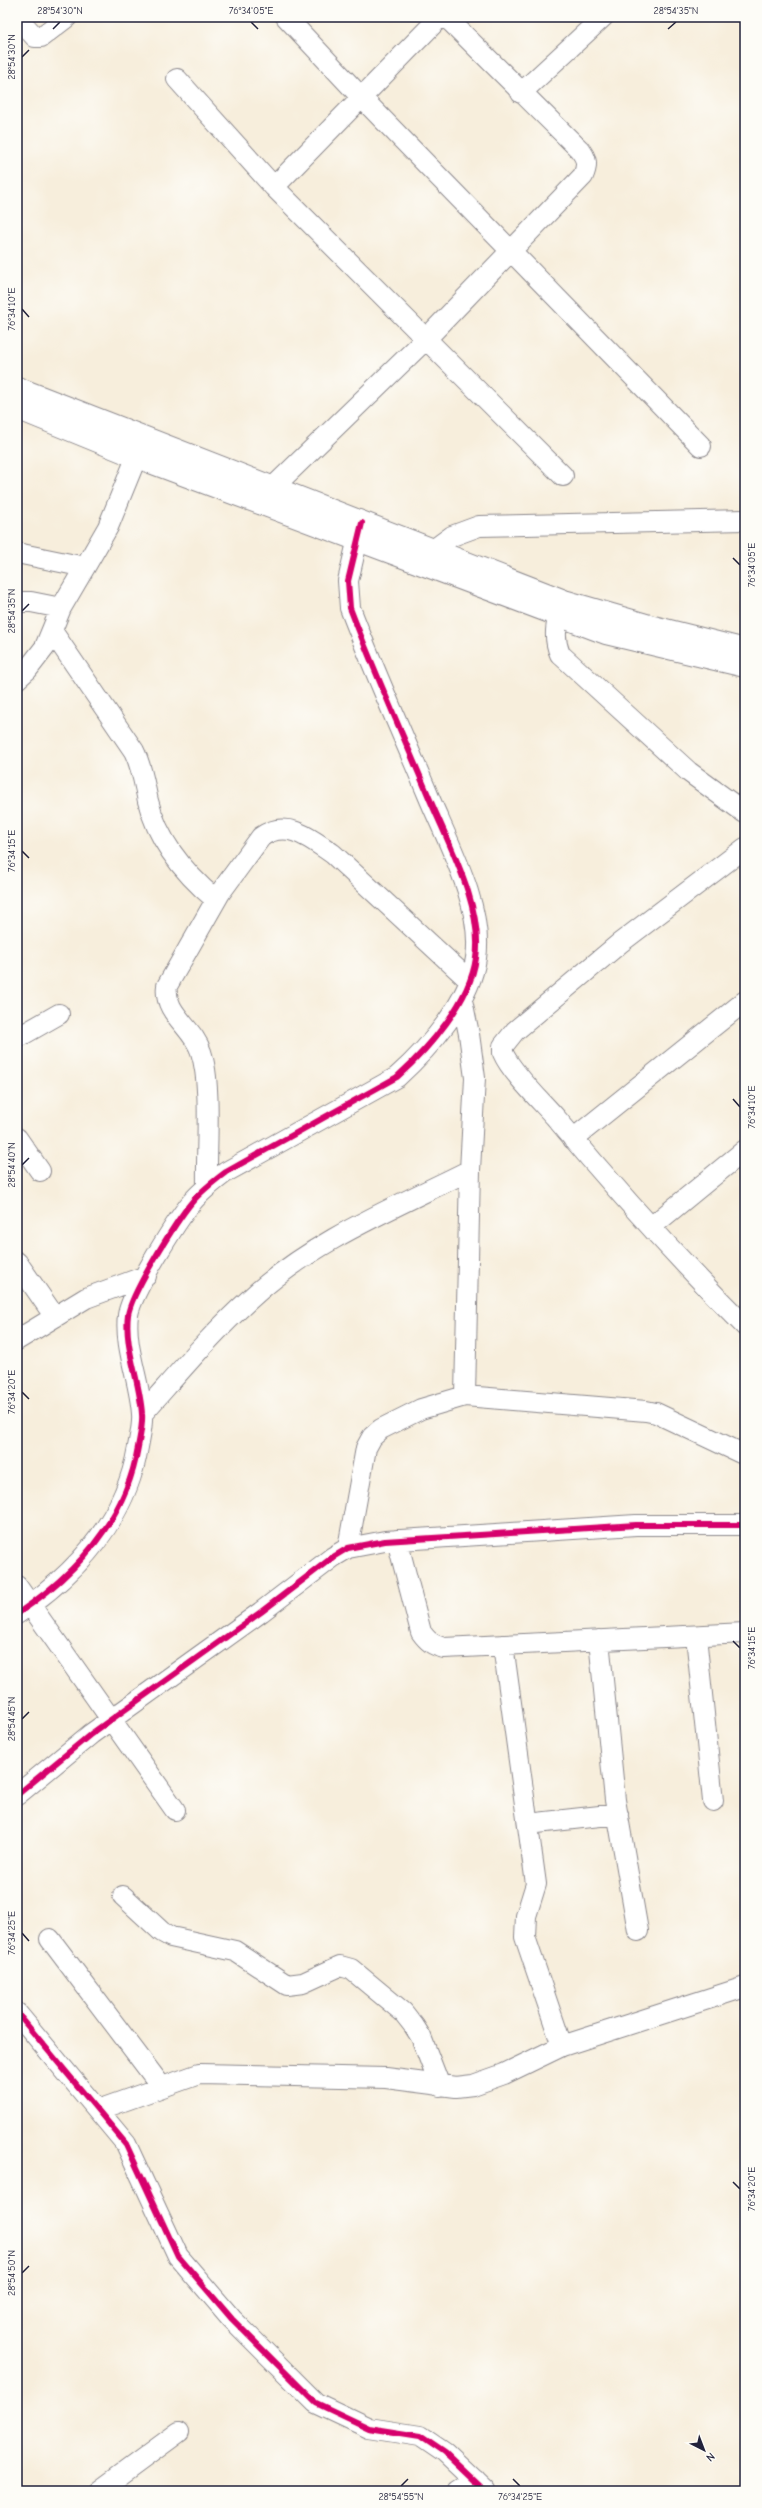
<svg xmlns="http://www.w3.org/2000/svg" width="762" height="2508" viewBox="0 0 762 2508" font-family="'Comic Neue',sans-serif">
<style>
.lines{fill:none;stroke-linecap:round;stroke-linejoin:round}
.minor-casing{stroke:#8c888c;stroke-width:22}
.highway-casing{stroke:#8c888c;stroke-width:24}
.minor{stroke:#fff;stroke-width:20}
.highway{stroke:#fff;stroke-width:22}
.cycleway-casing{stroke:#fdfcf7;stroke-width:8}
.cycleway{stroke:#d6006c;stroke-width:6}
.ticks{fill:none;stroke:#22223b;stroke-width:1.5}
.neatline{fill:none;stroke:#22223b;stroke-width:1.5}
.ticks-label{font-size:10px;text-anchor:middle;fill:#22223b}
</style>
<rect width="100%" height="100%" fill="#fdfcf7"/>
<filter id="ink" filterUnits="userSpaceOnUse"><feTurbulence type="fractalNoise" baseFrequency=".025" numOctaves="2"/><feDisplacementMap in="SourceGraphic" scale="8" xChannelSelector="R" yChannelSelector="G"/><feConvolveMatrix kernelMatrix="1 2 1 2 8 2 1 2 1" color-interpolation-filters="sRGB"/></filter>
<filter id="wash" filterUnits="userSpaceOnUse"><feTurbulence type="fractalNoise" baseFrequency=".012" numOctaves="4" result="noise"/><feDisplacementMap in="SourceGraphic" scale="16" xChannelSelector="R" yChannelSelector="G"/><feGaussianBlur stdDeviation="0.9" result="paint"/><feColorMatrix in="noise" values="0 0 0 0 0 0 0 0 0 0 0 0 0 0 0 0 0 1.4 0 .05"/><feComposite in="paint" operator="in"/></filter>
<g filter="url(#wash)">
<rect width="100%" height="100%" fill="#f7eedc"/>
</g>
<g filter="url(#ink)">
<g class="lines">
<defs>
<path id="minor" d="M17,17L35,37H41L67,17
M286,17L361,97L701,446
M177,79L274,187L563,476
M521,93L603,17
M274,187L440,17
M262,498L426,339L583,176C588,165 587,158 579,149L446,17
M433,550L452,536L479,526L745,520
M17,553L85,567L108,527L143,441
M564,601C557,618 552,636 560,654L689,772L745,813
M17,602H31L61,608
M52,631L134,751C142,767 144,783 148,801C158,842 185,874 216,900
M17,679L28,669L45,647L61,608L85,567
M745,848L620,943L515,1031L503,1046V1053C511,1072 541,1101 556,1118C616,1190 679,1260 745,1326
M462,1000L469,1034L475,1078L470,1170L465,1396
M17,1038L59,1014
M17,1138L40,1171
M573,1139L745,1001
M207,1186C206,1149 212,1085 201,1052C194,1028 163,1013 167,986L220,893L261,837C287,818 311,839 333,854L470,981
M651,1227L745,1150
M17,1262L55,1317
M17,1340L86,1298L146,1276
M142,1414C177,1375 211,1334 250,1299C312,1241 394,1208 470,1170
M397,1540L421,1632C428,1642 433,1645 444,1648L745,1633
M348,1548L366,1448L372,1437L381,1429L421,1409L465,1396L646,1411L656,1413L745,1455
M17,1586L175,1810
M17,1614C76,1574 126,1519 138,1447C140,1436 143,1424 142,1414C140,1381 124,1347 128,1315C131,1293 177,1220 192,1202C202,1190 214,1181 226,1172L397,1077C429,1048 470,1002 476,958C484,907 447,841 428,795C402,733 374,671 350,608L348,581L361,525
M696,1636L713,1801
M599,1640L615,1800L638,1931
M503,1645L536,1884L526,1916L525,1937L562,2046
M17,1795L91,1734L261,1612L333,1557L348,1548L385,1541L636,1525H745
M528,1824L618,1814
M123,1896L162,1932L171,1937L235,1951L287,1985L303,1983L340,1966L351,1969L403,2012L414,2026L421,2037L440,2086
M50,1939L161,2086
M17,2013L126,2144L178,2256L232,2319L316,2403L369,2428L420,2436L445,2453L485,2491
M98,2110L199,2074L386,2078L456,2087L473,2085L504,2074L562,2046L745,1987
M99,2491L179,2432
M457,2491L474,2480"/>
<path id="highway" d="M17,388L564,601L653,627L745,650
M17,408L137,457L606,633L745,666"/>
</defs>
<use href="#minor" class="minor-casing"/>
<use href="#highway" class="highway-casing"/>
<use href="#minor" class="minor"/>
<use href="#highway" class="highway"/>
<defs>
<path id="cycleway" d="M17,1614C76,1574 126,1519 138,1447C140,1436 143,1424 142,1414C140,1381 124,1347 128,1315C131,1293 177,1220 192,1202C202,1190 214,1181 226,1172L397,1077C429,1048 470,1002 476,958C484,907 447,841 428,795C402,733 374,671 350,608L348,581L362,523
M17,1795L91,1734L261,1612L333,1557L348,1548L385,1541L636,1525H745
M17,2013L126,2144L178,2256L232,2319L316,2403L369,2428L420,2436L445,2453L485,2491"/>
</defs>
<use href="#cycleway" class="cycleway-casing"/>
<use href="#cycleway" class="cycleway"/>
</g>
</g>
<path class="ticks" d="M251,22L258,29M53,29L60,22M668,29L676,22M22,57L29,50M22,309L29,317M733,558L740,565M22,611L29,604M22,851L29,858M733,1099L740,1107M22,1165L29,1158M22,1392L29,1399M733,1641L740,1648M22,1719L29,1712M22,1933L29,1941M733,2182L740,2189M22,2273L29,2266M513,2479L520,2486M401,2486L408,2479"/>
<rect width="762" height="2508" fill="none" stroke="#fdfcf7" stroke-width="44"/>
<g transform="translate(704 2450) rotate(138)" stroke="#fdfcf7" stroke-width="3" paint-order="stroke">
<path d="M0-3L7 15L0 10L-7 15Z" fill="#22223b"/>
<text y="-6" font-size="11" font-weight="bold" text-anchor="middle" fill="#22223b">N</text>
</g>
<rect x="22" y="22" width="718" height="2464" class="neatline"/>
<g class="ticks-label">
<text x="60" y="14">28°54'30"N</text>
<text x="251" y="14">76°34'05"E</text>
<text x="676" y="14">28°54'35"N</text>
<text transform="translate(11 57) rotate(-90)" y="4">28°54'30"N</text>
<text transform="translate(11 309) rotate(-90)" y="4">76°34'10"E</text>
<text transform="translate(751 565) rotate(-90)" y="4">76°34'05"E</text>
<text transform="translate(11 611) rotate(-90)" y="4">28°54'35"N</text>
<text transform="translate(11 851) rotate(-90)" y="4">76°34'15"E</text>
<text transform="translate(751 1107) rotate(-90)" y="4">76°34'10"E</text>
<text transform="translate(11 1165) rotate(-90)" y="4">28°54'40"N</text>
<text transform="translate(11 1392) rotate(-90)" y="4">76°34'20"E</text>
<text transform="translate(751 1648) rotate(-90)" y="4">76°34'15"E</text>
<text transform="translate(11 1719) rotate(-90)" y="4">28°54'45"N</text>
<text transform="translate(11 1933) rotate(-90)" y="4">76°34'25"E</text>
<text transform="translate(751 2189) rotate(-90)" y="4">76°34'20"E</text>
<text transform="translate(11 2273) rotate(-90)" y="4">28°54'50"N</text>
<text x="401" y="2500">28°54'55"N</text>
<text x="520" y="2500">76°34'25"E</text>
</g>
</svg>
